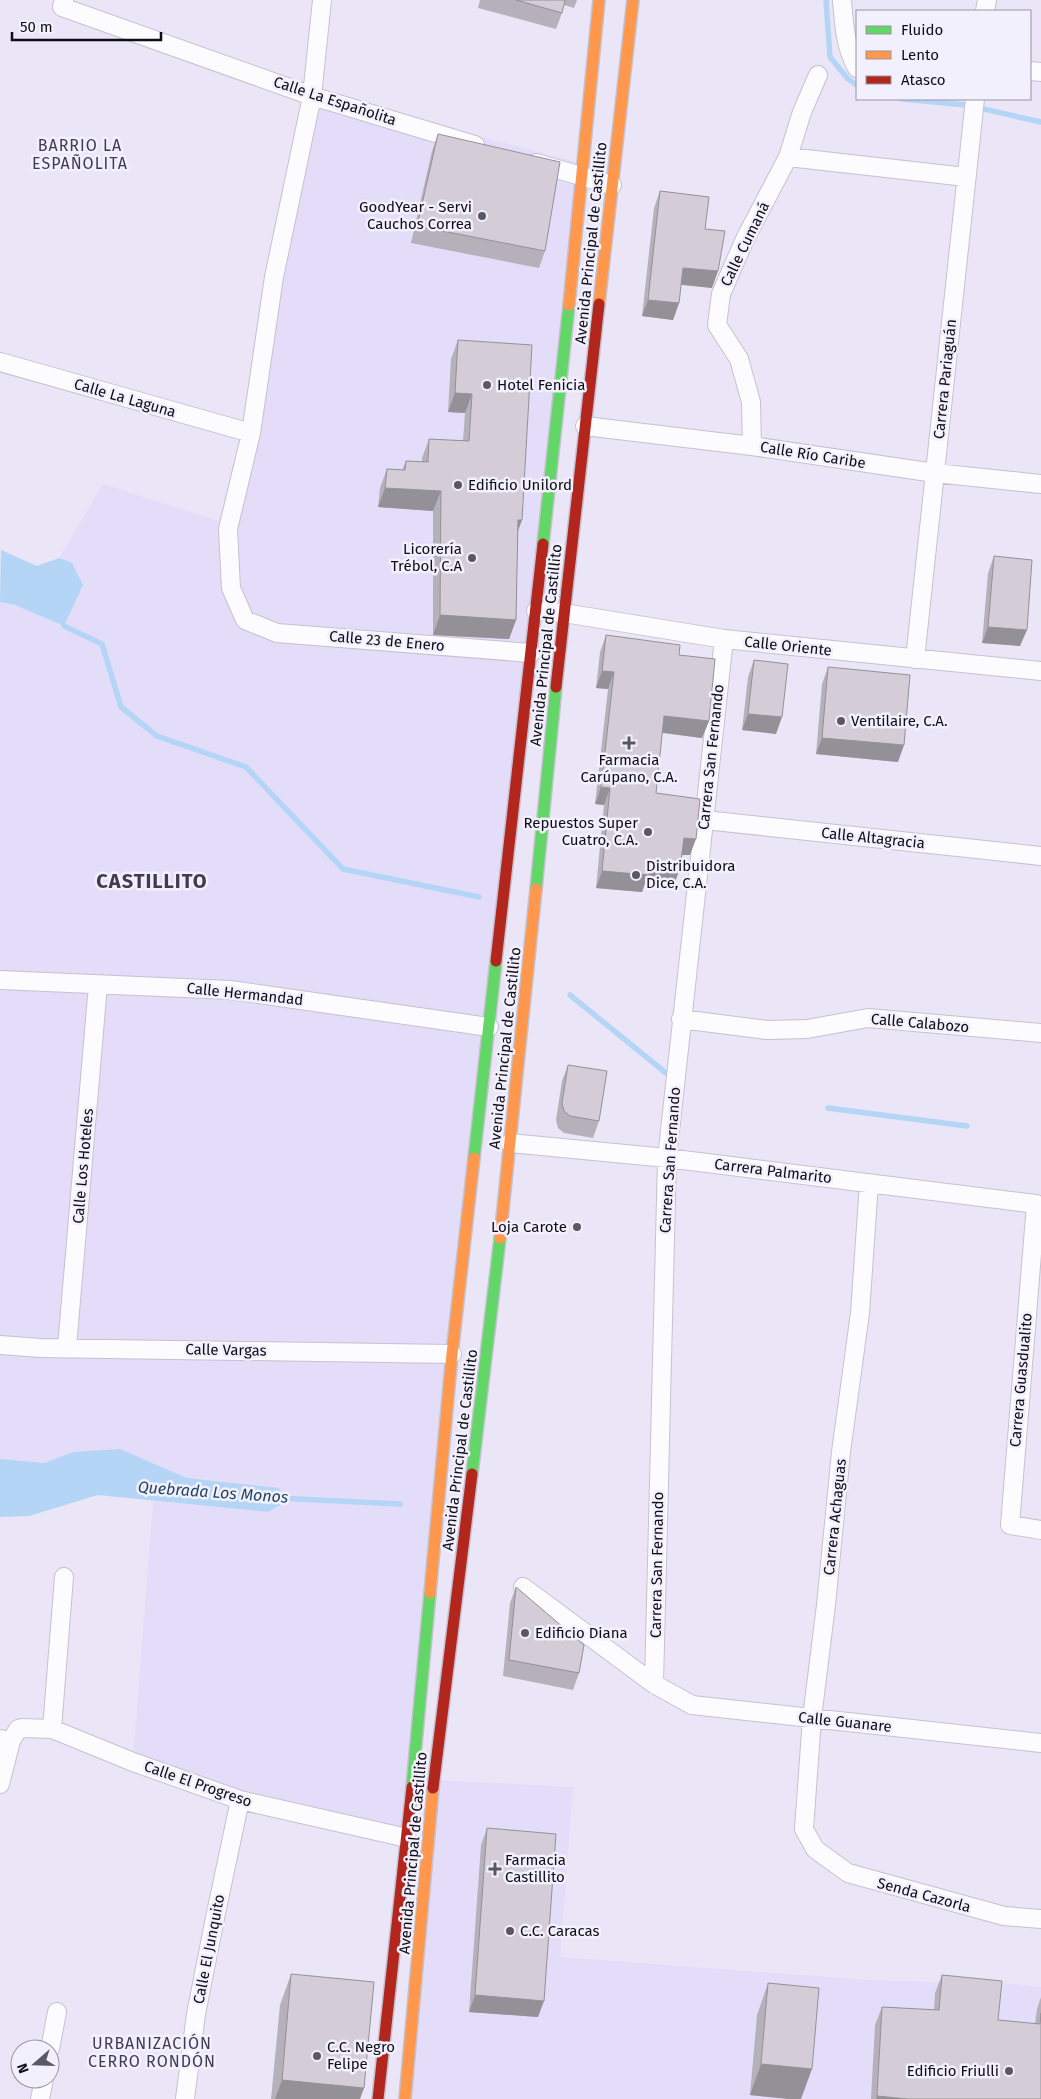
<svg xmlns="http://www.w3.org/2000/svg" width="1041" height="2099" viewBox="0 0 1041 2099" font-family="'Fira Sans',sans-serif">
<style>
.built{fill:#e3ddf9}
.water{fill:#b4d5f6}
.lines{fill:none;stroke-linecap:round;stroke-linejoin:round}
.stream{stroke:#b4d5f6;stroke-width:5.5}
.street-casing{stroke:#c5c2cf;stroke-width:20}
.fast-casing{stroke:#c5c2cf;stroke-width:14}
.slow-casing{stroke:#c5c2cf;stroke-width:14}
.jam-casing{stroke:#c5c2cf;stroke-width:14}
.street{stroke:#fcfbfe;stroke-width:18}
.fast{stroke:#63d668;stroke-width:11}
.slow{stroke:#ff974d;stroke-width:11}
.jam{stroke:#b3261e;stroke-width:11}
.wall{fill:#b6b0ba}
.shaded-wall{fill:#949097}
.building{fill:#d4cdd8;stroke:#949097}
.poi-dot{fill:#5b5864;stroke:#f2f0fc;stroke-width:2}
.labels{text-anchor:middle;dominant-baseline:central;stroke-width:5;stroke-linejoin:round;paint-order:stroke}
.street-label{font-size:15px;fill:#0e0c15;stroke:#f2f0fc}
.poi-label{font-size:15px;fill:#0e0c15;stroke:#f2f0fc;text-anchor:start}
.neighbourhood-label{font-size:16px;letter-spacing:1px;fill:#403b52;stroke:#f2f0fc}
.water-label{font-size:16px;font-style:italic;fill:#20445f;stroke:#f2f0fc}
.district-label{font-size:20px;font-weight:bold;letter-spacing:1px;fill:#403b52;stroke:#f2f0fc}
</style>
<rect width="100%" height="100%" fill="#eae6f7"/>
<path class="built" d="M307,91L584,164L407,1835L319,1816L133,1760L153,1501L268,1512L279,1488L187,1478L120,1449L73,1452L45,1463L0,1459V602L15,605L64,626L72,563L59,558L103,484L228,524L247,454L259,309Z
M434,1780L573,1787L560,1957L868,1980L1014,1984L1041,1987V2099H405Z"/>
<path class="water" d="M1,550L37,566L59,558L72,563L83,585L64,626L15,605L0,602Z
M120,1449L187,1478L279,1488L285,1502L268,1512L98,1495L29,1516L0,1517V1459L45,1463L73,1452Z"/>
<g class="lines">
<path class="stream" d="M826,0L830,57L848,79L857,85
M902,99L966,105L1041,122
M64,626L102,644L121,707L157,736L246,767L343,869L479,897
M570,995L666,1073
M828,1108L967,1126
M277,1498L400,1504"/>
<defs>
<path id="street" d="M64,0L62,7L312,96L475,145
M322,0L312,96L274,277L251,433L228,529L231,588L245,620L277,633L531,653
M842,0C844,24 845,47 857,68
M985,11L987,0
M1030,71L1041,72
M788,157L966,177
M536,163L612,185
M0,362L251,433
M585,426L752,446L935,473L1041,484
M752,446L751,402L739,359L717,325L721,294L745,239L788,157L802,112L818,75
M536,611L564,613L724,639L1041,671
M915,659L975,99
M705,820L1041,856
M0,980L230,990L489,1027
M681,1019L767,1030L807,1029L868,1018L1041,1033
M510,1143L667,1158L1036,1204L1010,1525L1041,1530
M869,1183L860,1313L841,1452L826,1605L812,1718L804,1829L815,1849L848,1873L1004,1916L1041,1919
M0,1345L40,1348L452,1354
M67,1347L98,985
M523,1587L654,1684L692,1705L1041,1743
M654,1684L667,1158L724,639
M52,1729L64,1577
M0,1739L11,1741L18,1729L22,1728L52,1729L133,1762L240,1800L407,1838
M0,1784L11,1741
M50,2049L57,2012
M40,2099L44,2079
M185,2099L196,2014L216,1913L240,1800"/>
<path id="fast" d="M543,544L569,305
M536,889L556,687
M474,1158L496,961
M472,1474L500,1238
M412,1787L430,1593"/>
<path id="slow" d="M599,304L633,0
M569,305L599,0
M500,1238L536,889
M430,1593L452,1354L474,1158
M405,2099L433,1788"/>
<path id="jam" d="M556,687L599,304
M496,961L543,544
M433,1788L472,1474
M378,2099L412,1787"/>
</defs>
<use href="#street" class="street-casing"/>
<use href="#fast" class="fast-casing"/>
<use href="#slow" class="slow-casing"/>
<use href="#jam" class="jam-casing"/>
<use href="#street" class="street"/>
<use href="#fast" class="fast"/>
<use href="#slow" class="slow"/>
<use href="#jam" class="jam"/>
</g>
<path class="wall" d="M480,0H577L574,8L564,5L562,13L556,29L478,8Z
M438,134L545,251L539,268L411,243L432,151Z
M660,191L705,229L712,288L681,285L679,303L673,320L642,316L654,208Z
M458,340L518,530L516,620L509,639L433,635V511L378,507L380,488L387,469L402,470L406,461L422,462V458L429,439L463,441L465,413L448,412L451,359Z
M994,556L1020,646L982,643L988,573Z
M606,635L679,655L709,721L702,738L662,733L656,793L690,855H682L680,868L674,885L645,883L642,892L596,888L604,805L595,804L608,689L596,688L600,652Z
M754,660L776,734L742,730L748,677Z
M828,667L898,762L816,754L822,684Z
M568,1065L599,1121L593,1138L564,1133L558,1128L556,1120L562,1081Z
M516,1587L579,1673L573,1690L503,1676L510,1603Z
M487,1828L538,2017L469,2012L481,1845Z
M291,1974L360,2099H271L280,2005Z
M942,1975L998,2020L1035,2024L1037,2009L1041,1997V2099H871L875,2025L882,2007L934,2010L935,1993Z
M768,1983L801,2099H789L750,2095L757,2015Z"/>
<path class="shaded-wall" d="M683,268L718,271L712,288L677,284Z
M648,300L679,303L673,320L642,316Z
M455,393L472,394L465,413L448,412Z
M385,488L441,491L433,511L378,507Z
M518,520H522L515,539Z
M440,615L516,620L509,639L433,635Z
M988,627L1027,630L1020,646L982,643Z
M602,671L614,672L608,689L596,688Z
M748,714L782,717L776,734L742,730Z
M664,716L709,721L702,738L658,732Z
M822,738L904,745L898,762L816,754Z
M601,787L610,788L604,805L595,804Z
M684,838L696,839L690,855H678Z
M649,866L680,868L674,885L645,883L642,892L596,888L602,871Z
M475,1995L544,2001L538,2017L469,2012Z
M761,2064L812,2069L801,2099H789L750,2095Z
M282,2080L364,2088L360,2099H275Z
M877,2096L908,2099H876Z"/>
<path class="building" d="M516,0H565L562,13Z
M438,134L560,162L545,251L417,226Z
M660,191L709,197L705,229L725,231L718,271L683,268L679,303L648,300Z
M458,340L532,345L522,520H518L516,620L440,615L441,491L385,488L387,469L405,470L406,461L428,462L429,439L469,441L472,394L455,393Z
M994,556L1032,560L1027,630L988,627Z
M606,635L680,645L679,655L715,659L709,721L664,716L656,793L700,799L696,839L684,838L680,868L649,866L648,875L602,871L610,788L601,787L614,672L602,671Z
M754,660L788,664L782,717L748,714Z
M828,667L910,675L904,745L822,738Z
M568,1065L607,1071L599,1121L570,1116L564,1111L562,1103Z
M516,1587L584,1645L579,1673L509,1660Z
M487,1828L556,1834L544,2001L475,1995Z
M291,1974L374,1982L364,2088L282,2080Z
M942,1975L1002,1981L998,2020L1040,2024L1041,2013V2099H908L877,2096L882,2007L939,2010Z
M768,1983L819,1988L812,2069L761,2064Z"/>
<g class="poi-dot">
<circle cx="482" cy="216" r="5"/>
<circle cx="487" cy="385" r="5"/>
<circle cx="458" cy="485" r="5"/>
<circle cx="472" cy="558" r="5"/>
<circle cx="841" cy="721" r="5"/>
<path d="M626.5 735.5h5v5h5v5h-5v5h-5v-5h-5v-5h5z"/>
<circle cx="648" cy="832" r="5"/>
<circle cx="636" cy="875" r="5"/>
<circle cx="577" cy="1227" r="5"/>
<circle cx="525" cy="1633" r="5"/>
<path d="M492.5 1861.5h5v5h5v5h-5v5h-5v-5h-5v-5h5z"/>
<circle cx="510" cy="1931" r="5"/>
<circle cx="317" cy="2056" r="5"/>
<circle cx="1009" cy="2071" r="5"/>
</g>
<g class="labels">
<g class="street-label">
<text transform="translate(335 101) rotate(18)">Calle La Españolita</text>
<text transform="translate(591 243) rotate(-84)">Avenida Principal de Castillito</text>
<text transform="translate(745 244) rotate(-64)">Calle Cumaná</text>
<text transform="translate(945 379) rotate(-84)">Carrera Pariaguán</text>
<text transform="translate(125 398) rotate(16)">Calle La Laguna</text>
<text transform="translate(813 455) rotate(9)">Calle Río Caribe</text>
<text transform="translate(387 641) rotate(5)">Calle 23 de Enero</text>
<text transform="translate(546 645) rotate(-84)">Avenida Principal de Castillito</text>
<text transform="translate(788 646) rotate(6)">Calle Oriente</text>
<text transform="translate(711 757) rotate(-84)">Carrera San Fernando</text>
<text transform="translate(873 838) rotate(6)">Calle Altagracia</text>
<text transform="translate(245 994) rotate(6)">Calle Hermandad</text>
<text transform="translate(920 1023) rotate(5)">Calle Calabozo</text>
<text transform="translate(505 1048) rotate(-84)">Avenida Principal de Castillito</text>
<text transform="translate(670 1160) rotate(-86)">Carrera San Fernando</text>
<text transform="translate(83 1166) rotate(-85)">Calle Los Hoteles</text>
<text transform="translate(773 1171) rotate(7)">Carrera Palmarito</text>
<text transform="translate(226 1350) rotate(1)">Calle Vargas</text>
<text transform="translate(1021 1380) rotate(-85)">Carrera Guasdualito</text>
<text transform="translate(460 1450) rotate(-83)">Avenida Principal de Castillito</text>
<text transform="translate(835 1517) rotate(-84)">Carrera Achaguas</text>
<text transform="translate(657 1565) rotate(-89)">Carrera San Fernando</text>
<text transform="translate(845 1722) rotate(6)">Calle Guanare</text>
<text transform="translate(198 1784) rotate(19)">Calle El Progreso</text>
<text transform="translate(413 1853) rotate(-85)">Avenida Principal de Castillito</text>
<text transform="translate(924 1895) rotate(15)">Senda Cazorla</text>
<text transform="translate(209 1949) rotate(-79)">Calle El Junquito</text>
</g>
<g class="poi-label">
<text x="472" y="207" text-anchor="end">GoodYear - Servi<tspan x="472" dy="17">Cauchos Correa</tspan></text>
<text x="497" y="385">Hotel Fenicia</text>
<text x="468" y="485">Edificio Unilord</text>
<text x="462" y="549" text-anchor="end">Licorería<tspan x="462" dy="17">Trébol, C.A</tspan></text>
<text x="851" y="721">Ventilaire, C.A.</text>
<text x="629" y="760" text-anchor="middle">Farmacia<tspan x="629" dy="17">Carúpano, C.A.</tspan></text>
<text x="638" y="823" text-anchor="end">Repuestos Super<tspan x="638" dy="17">Cuatro, C.A.</tspan></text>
<text x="646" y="866">Distribuidora<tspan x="646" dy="17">Dice, C.A.</tspan></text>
<text x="567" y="1227" text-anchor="end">Loja Carote</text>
<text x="535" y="1633">Edificio Diana</text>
<text x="505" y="1860">Farmacia<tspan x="505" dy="17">Castillito</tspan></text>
<text x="520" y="1931">C.C. Caracas</text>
<text x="327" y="2047">C.C. Negro<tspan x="327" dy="17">Felipe</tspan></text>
<text x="999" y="2071" text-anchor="end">Edificio Friulli</text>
</g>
<g class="neighbourhood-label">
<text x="80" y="145">BARRIO LA<tspan x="80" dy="18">ESPAÑOLITA</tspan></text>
<text x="152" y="2043">URBANIZACIÓN<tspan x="152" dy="18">CERRO RONDÓN</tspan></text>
</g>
<g class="water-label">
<text transform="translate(213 1492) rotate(4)">Quebrada Los Monos</text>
</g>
<g class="district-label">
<text x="152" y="881">CASTILLITO</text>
</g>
</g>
<rect x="856" y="10" width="175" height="90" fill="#f2f0fc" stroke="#9795a0"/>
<rect x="866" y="26" width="25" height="8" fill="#63d668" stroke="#9795a0"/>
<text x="901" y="35" font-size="15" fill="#0e0c15">Fluido</text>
<rect x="866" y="51" width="25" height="8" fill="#ff974d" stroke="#9795a0"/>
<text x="901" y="60" font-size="15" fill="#0e0c15">Lento</text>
<rect x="866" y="76" width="25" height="8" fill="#b3261e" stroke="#9795a0"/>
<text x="901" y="85" font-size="15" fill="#0e0c15">Atasco</text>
<g transform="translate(35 2064) rotate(250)"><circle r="24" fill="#f2f0fc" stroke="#9795a0"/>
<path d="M0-4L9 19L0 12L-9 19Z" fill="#5b5864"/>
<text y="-8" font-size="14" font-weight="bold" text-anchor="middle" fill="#0e0c15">N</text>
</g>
<path d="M12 32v8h149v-8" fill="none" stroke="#0e0c15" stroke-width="2.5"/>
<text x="20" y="32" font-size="15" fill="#0e0c15" stroke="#f2f0fc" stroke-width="4" paint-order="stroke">50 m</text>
</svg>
